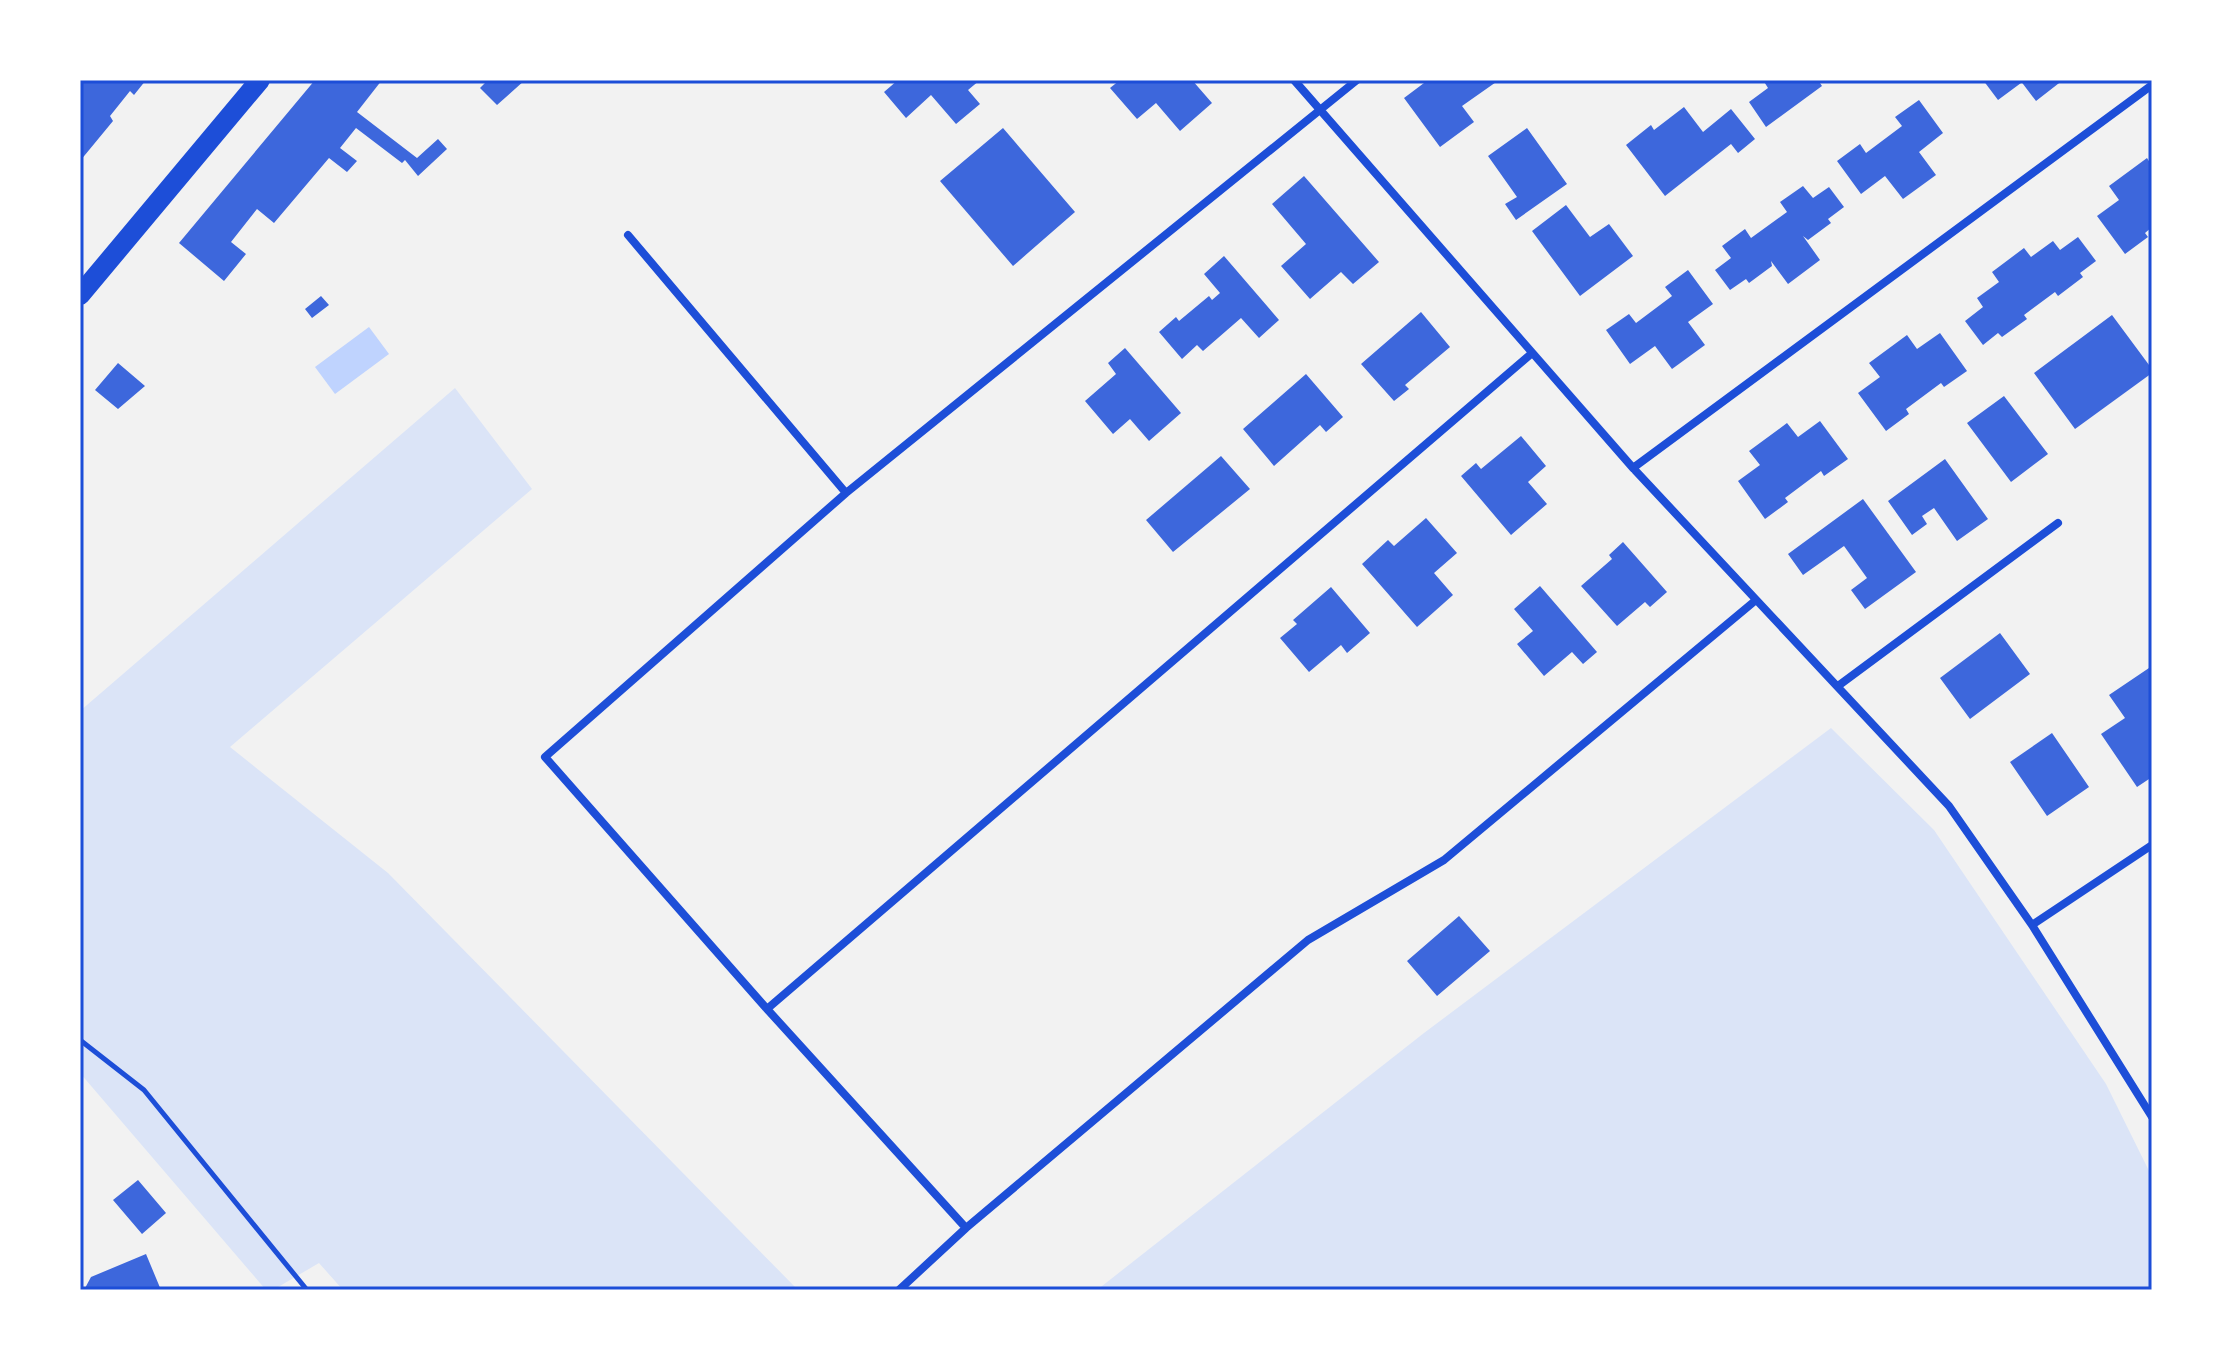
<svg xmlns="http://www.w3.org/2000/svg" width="2232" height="1370" viewBox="0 0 2232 1370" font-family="Jost,sans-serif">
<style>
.green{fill:#dbe4f7}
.water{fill:#bfd3fe}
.building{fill:#3d67dc}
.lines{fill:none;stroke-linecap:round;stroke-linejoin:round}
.path{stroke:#1d4ed8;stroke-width:5}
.minor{stroke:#1d4ed8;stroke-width:8}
.primary{stroke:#1d4ed8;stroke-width:20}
.neatline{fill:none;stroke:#1d4ed8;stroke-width:3}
</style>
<rect width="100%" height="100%" fill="#f2f2f2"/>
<path class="green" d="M455,388L532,489L230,747L388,873L798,1290H343L319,1263L273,1290H266L80,1073V711Z
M1831,728L1934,830L2106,1084L2152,1177V1290H1097L1424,1033Z"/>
<path class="water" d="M369,327L389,354L335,394L315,367Z"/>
<path class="building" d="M80,80H146L134,95L130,91L110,116L113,121L80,161Z
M315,80H382L357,112L417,158L438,139L447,149L418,176L405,160L402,163L356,128L340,148L357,161L347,172L329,158L274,223L257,209L231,242L246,254L224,281L179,243Z
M488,80H525L497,105L480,88Z
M898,80H980L968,90L980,104L956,124L931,95L906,118L884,92Z
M1120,80H1192L1212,103L1180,131L1156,103L1137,119L1110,88Z
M1428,80H1499L1462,106L1474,122L1440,147L1404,98Z
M1763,80H1818L1822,86L1766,127L1749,102L1768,88Z
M1983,80H2018L2021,83L1998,100Z
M2020,80H2063L2036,101Z
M1919,100L1943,133L1919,152L1936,175L1903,199L1885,176L1861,194L1837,161L1860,144L1866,153L1902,126L1895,117Z
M1684,107L1703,132L1731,109L1755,139L1738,153L1731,144L1665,196L1626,145L1651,125L1654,130Z
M1003,128L1075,212L1013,266L940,181Z
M1527,128L1567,184L1516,220L1505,204L1517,197L1488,156Z
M2147,158L2152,166V227L2145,233L2148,237L2125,254L2097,216L2119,200L2109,186Z
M1304,176L1379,262L1353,284L1341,272L1310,299L1281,266L1306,244L1272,204Z
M1803,186L1813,198L1829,187L1844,207L1828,219L1831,223L1808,240L1803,236L1820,260L1788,284L1771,261L1772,266L1749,283L1746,279L1730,290L1715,270L1731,258L1722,246L1745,229L1751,238L1787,212L1780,202Z
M1566,205L1590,237L1609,224L1633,256L1580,296L1532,231Z
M2078,237L2096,261L2080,273L2083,277L2058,296L2055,292L2024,315L2027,319L2002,337L1998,333L1983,345L1965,321L1983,307L1977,298L1999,282L1992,272L2024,248L2031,257L2053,241L2060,250Z
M1224,256L1279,320L1259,338L1241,318L1203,351L1197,345L1182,359L1159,332L1176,317L1179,321L1209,296L1212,300L1220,293L1204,274Z
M1688,270L1713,304L1688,322L1705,345L1672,369L1655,346L1630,364L1606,330L1629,314L1636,323L1672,296L1665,287Z
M321,296L329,305L312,318L305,309Z
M1421,312L1450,347L1405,385L1409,389L1394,401L1361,364Z
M2112,315L2152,369V373L2075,429L2034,373Z
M1940,333L1967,371L1944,387L1941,383L1906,409L1909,414L1886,431L1858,393L1880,377L1869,363L1907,335L1917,349Z
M1125,348L1181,413L1149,441L1130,419L1113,434L1085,401L1116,374L1108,363Z
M118,363L145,386L118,409L95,390Z
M1306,374L1343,417L1326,432L1320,425L1274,466L1243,429Z
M2004,396L2048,454L2011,482L1967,423Z
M1820,421L1848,459L1824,476L1821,471L1785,498L1788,502L1765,519L1738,481L1760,465L1749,451L1787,423L1798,437Z
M1521,436L1546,466L1528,482L1547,504L1511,535L1461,476L1476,463L1481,469Z
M1221,456L1250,489L1173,552L1146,520Z
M1945,459L1988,519L1957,541L1934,508L1922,516L1927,524L1912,535L1888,501Z
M1863,499L1916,572L1865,609L1851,590L1867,578L1844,546L1803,575L1788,554Z
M1426,518L1457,553L1434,573L1453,595L1417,627L1362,564L1388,540L1394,546Z
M1623,542L1667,592L1650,607L1645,602L1617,626L1581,586L1612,559L1609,555Z
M1540,586L1597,652L1583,664L1572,652L1544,676L1517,644L1533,631L1514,609Z
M1331,587L1370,633L1347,653L1341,645L1309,672L1280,638L1297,624L1293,620Z
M2000,633L2030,674L1970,719L1940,678Z
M2149,668L2152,672V777L2137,787L2101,734L2125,718L2109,695Z
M2052,733L2089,787L2047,816L2010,762Z
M1459,916L1490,951L1437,996L1407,961Z
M138,1180L166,1213L142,1234L113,1200Z
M146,1254L161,1290H84L91,1277Z"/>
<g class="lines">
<path class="path" d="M80,1040L144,1090L307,1290"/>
<path class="minor" d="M1294,80L1633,468L1949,806L2032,925L2152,1117
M628,235L846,493
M1633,468L2152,85
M1838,686L2058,523
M2032,925L2152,845
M767,1009L1531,354
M966,1228L767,1009L545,757L846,493L1357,80
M899,1290L966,1228L1308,940L1444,860L1756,600"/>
<path class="primary" d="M80,295L260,80"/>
</g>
<rect width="2232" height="1370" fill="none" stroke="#ffffff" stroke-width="164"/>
<rect x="82" y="82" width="2068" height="1206" class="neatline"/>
</svg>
